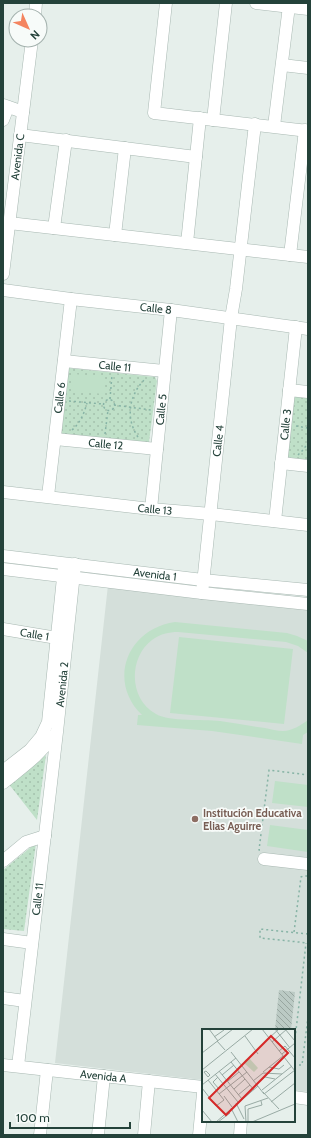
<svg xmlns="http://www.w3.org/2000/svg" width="311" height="1138" viewBox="0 0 311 1138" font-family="Cabin,sans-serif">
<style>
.built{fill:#d4dfda}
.park{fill:url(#park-dots)}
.pitch{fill:#bfe0c8}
.building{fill:url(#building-back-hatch)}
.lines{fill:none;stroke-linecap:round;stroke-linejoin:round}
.minor-casing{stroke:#a8b8b2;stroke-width:13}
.path{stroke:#86b3a5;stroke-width:1.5;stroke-dasharray:2 3;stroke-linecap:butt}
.minor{stroke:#fff;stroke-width:12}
.education-dot{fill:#8d6e63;stroke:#f7fbf9;stroke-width:1.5}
.labels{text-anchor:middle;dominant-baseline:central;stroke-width:3.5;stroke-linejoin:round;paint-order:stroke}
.street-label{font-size:11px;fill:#24423a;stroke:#f7fbf9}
.education-label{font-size:11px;font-weight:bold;fill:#785e54;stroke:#f7fbf9;text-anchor:start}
.inset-road{fill:none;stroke:#98aaa4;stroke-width:1}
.view{fill:#d62828;fill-opacity:0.15;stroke:#d62828;stroke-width:2}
.inset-edge{fill:none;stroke:#24423a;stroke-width:2}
</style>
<defs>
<pattern id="park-dots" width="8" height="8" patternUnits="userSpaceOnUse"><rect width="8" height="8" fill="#bfe0c8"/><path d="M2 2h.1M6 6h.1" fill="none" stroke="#a4c1ad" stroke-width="1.8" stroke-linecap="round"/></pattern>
<pattern id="building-back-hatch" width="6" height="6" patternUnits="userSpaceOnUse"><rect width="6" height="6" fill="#bbcac4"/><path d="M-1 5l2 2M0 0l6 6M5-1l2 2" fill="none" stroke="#98a6a0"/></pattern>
</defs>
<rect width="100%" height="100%" fill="#e6efeb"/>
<path class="built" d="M108,585L308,608V1092L294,1090V1030H203V1080L55,1063Z"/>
<path class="park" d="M68,368L155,377L157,381L149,442L147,444L60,434Z
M291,395H308V460L287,457Z
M46,755L37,820L8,783Z
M36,843L24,931L3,929V870Z"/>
<path class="pitch" d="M73,374L105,377L104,394L72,391Z
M175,622L287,633L297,636L308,641V653L298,646L286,642L178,632C169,632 160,634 152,640C128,658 129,700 156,714C170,722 203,719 220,721C235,723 250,726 265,728C271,729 277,731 283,731C292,731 301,725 308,720V732L303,735L302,744L212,731L137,725L138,715H142C107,681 127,629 175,622Z
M179,637L293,649L284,724L170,713Z
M275,781L308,785V807L272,803Z
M270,825L308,830V852L267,846Z"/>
<path class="building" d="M279,990L295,992L291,1030H275Z"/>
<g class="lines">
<defs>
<g id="minor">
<path d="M166,3L154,113L308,131"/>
<path d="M256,3L308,9"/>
<path d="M35,16L36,3"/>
<path d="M282,65L308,68"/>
<path d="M3,105L23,112"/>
<path d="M3,120L8,107"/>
<path d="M213,120L226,3"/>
<path d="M274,126L289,6"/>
<path d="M20,135L196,157"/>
<path d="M9,223L308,257"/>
<path d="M54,228L66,140"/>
<path d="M115,235L125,148"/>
<path d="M187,243L200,118"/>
<path d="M290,255L305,130"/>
<path id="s1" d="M3,274L32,40"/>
<path id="s2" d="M3,290L71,299L171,310L308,329"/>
<path id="s3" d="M64,361L164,371"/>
<path d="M289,390L308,392"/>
<path id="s4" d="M55,439L157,449"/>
<path d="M281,463L308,466"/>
<path id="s5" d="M3,492L151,509L211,514L308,525"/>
<path id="s6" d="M48,496L71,299"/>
<path id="s7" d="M151,509L171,310"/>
<path id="s8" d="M275,521L296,327"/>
<path id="s9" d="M3,556L203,580L308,590"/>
<path d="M3,569L202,593L308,604"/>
<path id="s10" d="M202,593L231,318L236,289L255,124"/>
<path id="s11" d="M3,629L63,639"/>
<path d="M3,771L30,750L41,737L48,722L64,568"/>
<path d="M3,783C24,766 40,755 56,733"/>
<path d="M264,859L308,864"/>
<path d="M3,861L26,842L45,836"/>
<path d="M3,939L32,943"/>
<path d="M3,998L25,1001"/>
<path id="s12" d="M3,1065L203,1087"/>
<path id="s13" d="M18,1066L57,732L75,564"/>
<path d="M294,1097L308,1099"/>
<path d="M40,1135L47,1070"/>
<path d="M98,1135L104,1076"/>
<path d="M144,1135L149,1081"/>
<path d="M199,1135L203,1093"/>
<path d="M240,1135L241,1121"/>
</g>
</defs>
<use href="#minor" class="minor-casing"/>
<path class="path" d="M110,399L112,375
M103.5 405a5.5 5.5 0 1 1 11 0a5.5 5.5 0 1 1-11 0Z
M69,401L103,404
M114,405L151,410
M296,426L308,428
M72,430C80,423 84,414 87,403
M105,434L108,410
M138,437C125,418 129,395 145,379
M298,455L303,450L308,443
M260,850H259L269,770L308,775
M294,932L301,877L303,876H308
M308,934L260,929V938L308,943
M294,1048L306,943
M294,1065H302L308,1017"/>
<use href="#minor" class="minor"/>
</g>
<circle class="education-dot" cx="195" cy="819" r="4"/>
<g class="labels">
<g class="street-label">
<text stroke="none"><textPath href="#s1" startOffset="118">Avenida C</textPath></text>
<text stroke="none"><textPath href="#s2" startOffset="154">Calle 8</textPath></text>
<text stroke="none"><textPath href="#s3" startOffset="51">Calle 11</textPath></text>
<text stroke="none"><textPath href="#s6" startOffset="99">Calle 6</textPath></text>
<text stroke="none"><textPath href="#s7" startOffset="100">Calle 5</textPath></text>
<text stroke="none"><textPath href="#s8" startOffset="97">Calle 3</textPath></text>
<text stroke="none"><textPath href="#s10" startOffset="153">Calle 4</textPath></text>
<text stroke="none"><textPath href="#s4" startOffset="51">Calle 12</textPath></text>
<text stroke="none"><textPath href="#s5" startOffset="153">Calle 13</textPath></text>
<text stroke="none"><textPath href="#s9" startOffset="153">Avenida 1</textPath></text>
<text stroke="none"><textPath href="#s11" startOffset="32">Calle 1</textPath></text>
<text stroke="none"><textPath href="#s13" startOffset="384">Avenida 2</textPath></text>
<text stroke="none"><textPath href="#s13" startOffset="168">Calle 11</textPath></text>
<text stroke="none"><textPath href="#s12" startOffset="101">Avenida A</textPath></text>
</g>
<g class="education-label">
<text x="203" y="813">Institución Educativa<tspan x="203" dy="13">Elias Aguirre</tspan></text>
</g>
</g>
<g transform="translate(202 1029)">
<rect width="93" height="93" fill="#e6efeb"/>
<path d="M47,29L56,39L52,43L42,34L43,31Z" fill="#bfe0c8"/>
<path class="inset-road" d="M7,0L16,12M60,0L93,42M73,0L88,19M83,0L93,12M43,7L56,25M12,8L22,1M67,9L77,0M15,12L23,21M70,13L85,0M77,22L83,17L93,29M29,23L62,65L93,41M0,24L31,0M80,25L93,14M29,33L52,61M67,38L77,40L82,36M0,41L51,0M4,42L8,46L6,48L2,43ZM17,42L40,70M61,43L81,27M13,45L36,73M20,46L32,36M16,48L11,53L17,60M26,52L37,43M51,52L61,44L80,45L90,37M58,52L63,48L73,50M0,56L34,29M0,59L14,77L22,71L6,51M32,60L43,50M60,61L80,45M61,63L77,80M17,65L45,43M36,66L48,56M22,67L30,78M69,73L93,54M34,74L42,90M29,79L36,93M46,80L60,76L59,72M0,81L10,93M14,93L56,57M16,93L28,84M44,93L43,77L66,69M46,93V80M50,93L93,75"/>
<path class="view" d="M69,7L86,24L24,86L7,69Z"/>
<rect width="93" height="93" class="inset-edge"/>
</g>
<rect width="311" height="1138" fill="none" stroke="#24423a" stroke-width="8"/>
<g transform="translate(28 28) rotate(135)"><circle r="19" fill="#f7fbf9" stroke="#a3b1ad"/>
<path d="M0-3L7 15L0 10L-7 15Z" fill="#f4845f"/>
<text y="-6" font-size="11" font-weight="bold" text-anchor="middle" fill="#24423a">N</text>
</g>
<path d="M10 1122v6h120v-6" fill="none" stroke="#24423a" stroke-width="2"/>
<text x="16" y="1122" font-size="12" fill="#24423a" stroke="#f7fbf9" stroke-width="3" paint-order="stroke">100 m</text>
</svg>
